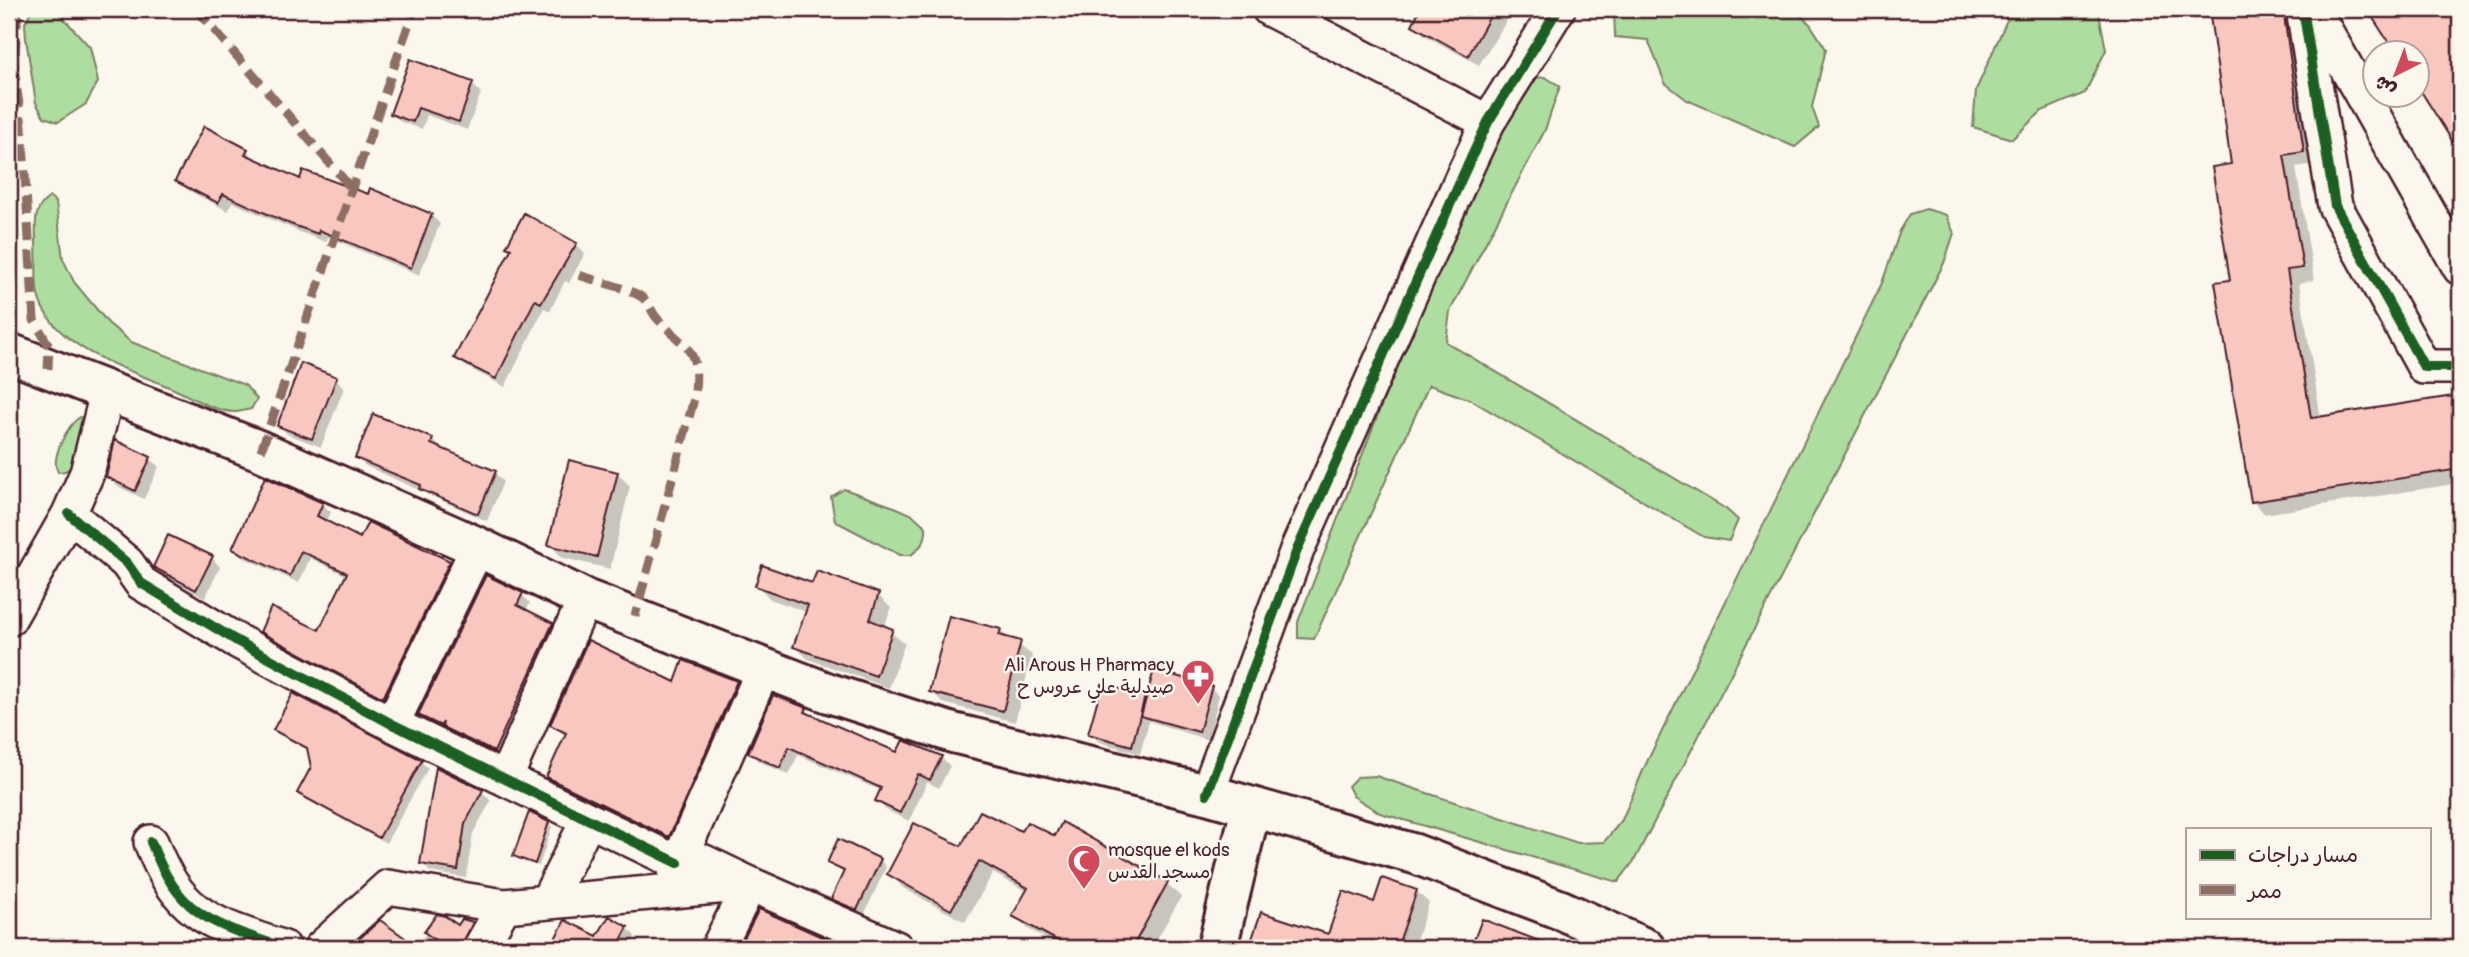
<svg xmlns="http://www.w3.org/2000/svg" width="2469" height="957" viewBox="0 0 2469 957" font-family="Pangolin,'Playpen Sans Arabic',sans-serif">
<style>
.green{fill:#aede9f;stroke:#7c7e65;stroke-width:2}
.shadow{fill:#0003}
.building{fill:#f8c8c0;stroke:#4a1f2b;stroke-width:2}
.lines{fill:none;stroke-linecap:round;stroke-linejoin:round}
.street-casing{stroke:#4a1f2b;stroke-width:38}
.secondary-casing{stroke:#4a1f2b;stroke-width:44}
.street{stroke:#fbf7ec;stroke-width:33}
.secondary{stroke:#fbf7ec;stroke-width:38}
.quiet{stroke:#8d6e63;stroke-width:9;stroke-dasharray:18 9;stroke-linecap:butt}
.cycleway-casing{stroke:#fbf7ec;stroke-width:15}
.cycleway{stroke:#1b5e20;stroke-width:10}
.labels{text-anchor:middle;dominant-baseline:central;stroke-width:5;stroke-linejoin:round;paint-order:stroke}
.poi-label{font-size:19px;fill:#4a1f2b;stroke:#fbf7ec;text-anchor:end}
</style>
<rect width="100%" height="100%" fill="#fbf7ec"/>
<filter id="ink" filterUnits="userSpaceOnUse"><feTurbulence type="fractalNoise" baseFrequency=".0143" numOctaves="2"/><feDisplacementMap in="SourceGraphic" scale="14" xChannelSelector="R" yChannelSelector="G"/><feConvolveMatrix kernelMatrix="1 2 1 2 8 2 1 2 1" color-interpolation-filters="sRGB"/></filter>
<g filter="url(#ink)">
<path class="green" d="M32,9H55L90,47L98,82L86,104L58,122L44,117L36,103L26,39L25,23Z
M1614,9H1793L1810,24L1826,49L1812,107L1819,127L1795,147L1687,100L1665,83L1648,40L1615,37Z
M2016,9H2102L2099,13L2106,50L2085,93L2042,111L2012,139L1973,127L1976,90L2006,22Z
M1545,77L1560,86L1545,130L1450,311L1446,342L1726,509L1738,520L1729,541L1704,537L1471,400L1429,385L1314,639L1298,638V622L1412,326L1424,284L1523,85L1534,78Z
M50,197L56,202L63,259L74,282L108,323L131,342L245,385L257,399L251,409C246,410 240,412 235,412C216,412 193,398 176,390C132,370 71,355 45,312C32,292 38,267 36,244C36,226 32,208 50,197Z
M1926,209L1946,215L1954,233L1944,263L1634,861L1618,882L1380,813L1353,796L1348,786L1357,777L1376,776L1578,843L1604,842L1622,820L1645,766L1882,283L1900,231L1910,214Z
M80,417L90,420C85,440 83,471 58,472C50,459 67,425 80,417Z
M844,489L897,508L913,515L926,527C927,540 921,547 911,555H900L835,521L831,497Z"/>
<path class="shadow" d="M1422,9H1514L1479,65L1424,35L1414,25Z
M2210,9H2292L2316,164L2296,167L2314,280L2299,283L2321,419L2460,397V483L2265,514L2252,501L2232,282L2233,165Z
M2369,9H2457L2460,14V150L2416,82V52H2397Z
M472,84L481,93L467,130L427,115L422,129L401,122L392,113Z
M247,150L255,159L301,181L431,215L440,224L419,275L328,237L326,242L300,232L232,202L228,211L186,189L177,180Z
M576,244L585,253L569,283L565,281L550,311L544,308L505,387L465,366L456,358L512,251L508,246Z
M336,379L344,388L321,447L287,434L279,425Z
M432,439L441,448L495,473L503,482L487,521L366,466L357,458Z
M150,458L159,467L144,499L117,486L108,477Z
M617,473L630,486L610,569L563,558L550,545Z
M322,504L331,512L326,522L361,540L449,562L457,570L392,704L270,639L262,631L320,632L347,576L310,558L299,583L242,557L234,549Z
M212,558L220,567L205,598L164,575L155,566Z
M757,585H814L878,595L891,608L884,628L905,643L889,688L808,659L795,646L807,612L770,599Z
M522,595L530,603L526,611L552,624L561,633L503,759L428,723L420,715Z
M1000,631L1032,655L1015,722L943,703L931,691Z
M736,683L744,690L676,843L555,785L548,777L566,736L552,725L676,684Z
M1211,688L1219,696L1208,740L1149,721L1140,754L1099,742L1090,734L1144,697L1147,700Z
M294,695L421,762L428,768L386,843L299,793L313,768L310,751L275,730Z
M806,709L814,718L898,755L941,757L950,766L939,788L927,782L909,821L886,810L877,801L882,791L798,755L789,775L758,761L750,753Z
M482,792L491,801L473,833L466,878L430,872L422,863Z
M548,823L552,827L539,866L519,860L516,856Z
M1022,833L1055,838L1167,884L1181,897L1152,948H1063L1028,929L1015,915L1028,892L993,873L965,922L903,888L890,874L961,848Z
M880,860L886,867L864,915L840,905L833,898L845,874L829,863Z
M1416,891L1429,903L1413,948H1251L1262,915L1329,937L1375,904Z
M760,911L839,946L841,948H741Z
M437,916L458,928L472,923L480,932L472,948H352L380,923L416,948Z
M627,928L635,936L629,948H543L547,940L554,944L598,938Z"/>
<path class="building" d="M1420,9H1494L1468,56L1412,25Z
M2209,9H2283L2304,152L2284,155L2303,268L2287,270L2311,418L2460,395V469L2251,502L2215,282L2230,280L2212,167L2231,164Z
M2367,9H2460V153L2417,85V52H2395Z
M410,59L473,82L459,122L418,108L413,122L390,114Z
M204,126L248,149L245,154L300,179L303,170L368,194L370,188L432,214L411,268L319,230L318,234L290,224L223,194L218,203L175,181Z
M524,213L577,243L541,303L535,300L496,379L454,358L511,249L506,247Z
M301,363L337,377L312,439L277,426Z
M373,414L433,438L431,444L496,471L478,514L419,489L421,485L355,458Z
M115,440L151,457L135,491L106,477Z
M569,460L618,472L597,557L548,545Z
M265,477L323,503L317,516L360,538L368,522L450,561L383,698L260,632L271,607L319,630L347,573L301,551L290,576L232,549Z
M168,535L213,556L196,590L153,567Z
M762,565L812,583L817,571L879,593L870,620L893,629L876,676L793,647L808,605L755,586Z
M486,575L523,593L517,605L553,623L494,752L442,727L443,722L441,726L418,715Z
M949,616L1001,629L999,635L1021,641L1003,711L929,692Z
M588,640L675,682L683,660L737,681L669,837L546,777L566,733L550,725Z
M1154,670L1212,686L1199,732L1141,716Z
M1102,684L1145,696L1132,746L1088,734Z
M293,693L422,760L379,838L297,793L311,767L307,748L273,730Z
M773,695L807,708L805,712L897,752L903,740L942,756L930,780L918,774L900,813L875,801L881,788L789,747L780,768L748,753Z
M436,767L483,790L465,824L458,870L420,864Z
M980,811L1021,831L1027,822L1055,836L1062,822L1168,882L1132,948H1071L1012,916L1028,888L979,861L951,910L887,874L914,823L961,846Z
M529,812L549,822L535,864L513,856Z
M838,839L881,859L857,910L831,899L844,871L827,863Z
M1382,878L1417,890L1397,948H1249L1261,912L1328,934L1343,891L1374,902Z
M759,909L840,945L843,948H739Z
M437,914L445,916L458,925L462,919L473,922L461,948H442L444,946L424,932Z
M609,916L628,927L618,946L621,948H550L565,920L597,936Z
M1482,919L1552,946V948H1471Z
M380,920L419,948H349Z"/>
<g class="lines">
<defs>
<path id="street" d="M1269,9L1488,122
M2303,9L2335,206L2424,367H2460
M2313,9L2460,268
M69,514L127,563L141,583L237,641L392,724L678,863
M9,619L69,514L87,473L107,393
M392,724L478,547
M505,779L585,599
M1207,794L1297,550L1464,173L1488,122L1558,9
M151,842C180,918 212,923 284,948
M683,852L764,668
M675,870L683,852L750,884L718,948
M547,902L588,820
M321,948L388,887L504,906L750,884L896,948
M480,948L504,906"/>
<path id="secondary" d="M9,353L261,451L478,547L585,599L829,693L953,733L1207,794L1415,854L1561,910L1645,948
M1217,948L1251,808"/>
</defs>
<use href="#street" class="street-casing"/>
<use href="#secondary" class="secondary-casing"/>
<use href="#street" class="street"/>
<use href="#secondary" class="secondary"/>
<path class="quiet" d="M18,9L14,69L22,126L34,320L49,346L48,369
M196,9L352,189
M579,275C598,282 622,286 640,296C648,300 651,311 656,317C687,352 701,345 694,399L635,616
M261,451L414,9"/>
<defs>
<path id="cycleway" d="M2303,9L2335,206L2424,367H2460
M69,514L127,563L141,583L237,641L392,724L678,863
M1207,794L1297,550L1464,173L1488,122L1558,9
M151,842C180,918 212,923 284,948"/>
</defs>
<use href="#cycleway" class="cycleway-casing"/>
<use href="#cycleway" class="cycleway"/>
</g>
</g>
<defs>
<symbol id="pharmacy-pin" viewBox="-11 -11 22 30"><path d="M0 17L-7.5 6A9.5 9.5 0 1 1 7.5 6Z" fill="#d1495b" stroke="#fbf7ec"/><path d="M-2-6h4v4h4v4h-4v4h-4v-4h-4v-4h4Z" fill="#fff"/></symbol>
<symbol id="mosque-pin" viewBox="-11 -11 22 30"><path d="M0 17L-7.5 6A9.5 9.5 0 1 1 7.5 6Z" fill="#d1495b" stroke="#fbf7ec"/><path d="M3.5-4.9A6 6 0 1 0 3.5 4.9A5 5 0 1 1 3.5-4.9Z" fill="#fff"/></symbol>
</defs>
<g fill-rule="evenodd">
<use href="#pharmacy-pin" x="1179" y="657" width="38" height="52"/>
<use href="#mosque-pin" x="1065" y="842" width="38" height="52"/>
</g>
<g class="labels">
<g class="poi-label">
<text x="1174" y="665">Ali Arous H Pharmacy<tspan x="1174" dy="22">صيدلية علي عروس ح</tspan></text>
<text x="1108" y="850" text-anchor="start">mosque el kods<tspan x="1108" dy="22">مسجد القدس</tspan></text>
</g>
</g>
<rect width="2469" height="957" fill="none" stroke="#fbf7ec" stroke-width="35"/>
<rect x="18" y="18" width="2434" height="922" fill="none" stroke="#4a1f2b" stroke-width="2.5" filter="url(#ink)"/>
<rect x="2186" y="828" width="245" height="91" fill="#fbf7ec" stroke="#b4a19f" stroke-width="2"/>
<rect x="2200" y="850" width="35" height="10" fill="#1b5e20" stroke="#b4a19f" stroke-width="2"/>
<text x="2248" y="862" font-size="21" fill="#4a1f2b">مسار دراجات</text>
<rect x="2200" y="885" width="35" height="10" fill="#8d6e63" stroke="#b4a19f" stroke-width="2"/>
<text x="2248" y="898" font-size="21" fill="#4a1f2b">ممر</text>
<g transform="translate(2396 74) rotate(222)"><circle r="33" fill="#fbf7ec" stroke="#b4a19f" stroke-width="2"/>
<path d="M0-5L12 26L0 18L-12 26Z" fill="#d1495b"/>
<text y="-10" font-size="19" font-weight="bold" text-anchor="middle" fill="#4a1f2b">ش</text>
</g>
</svg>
